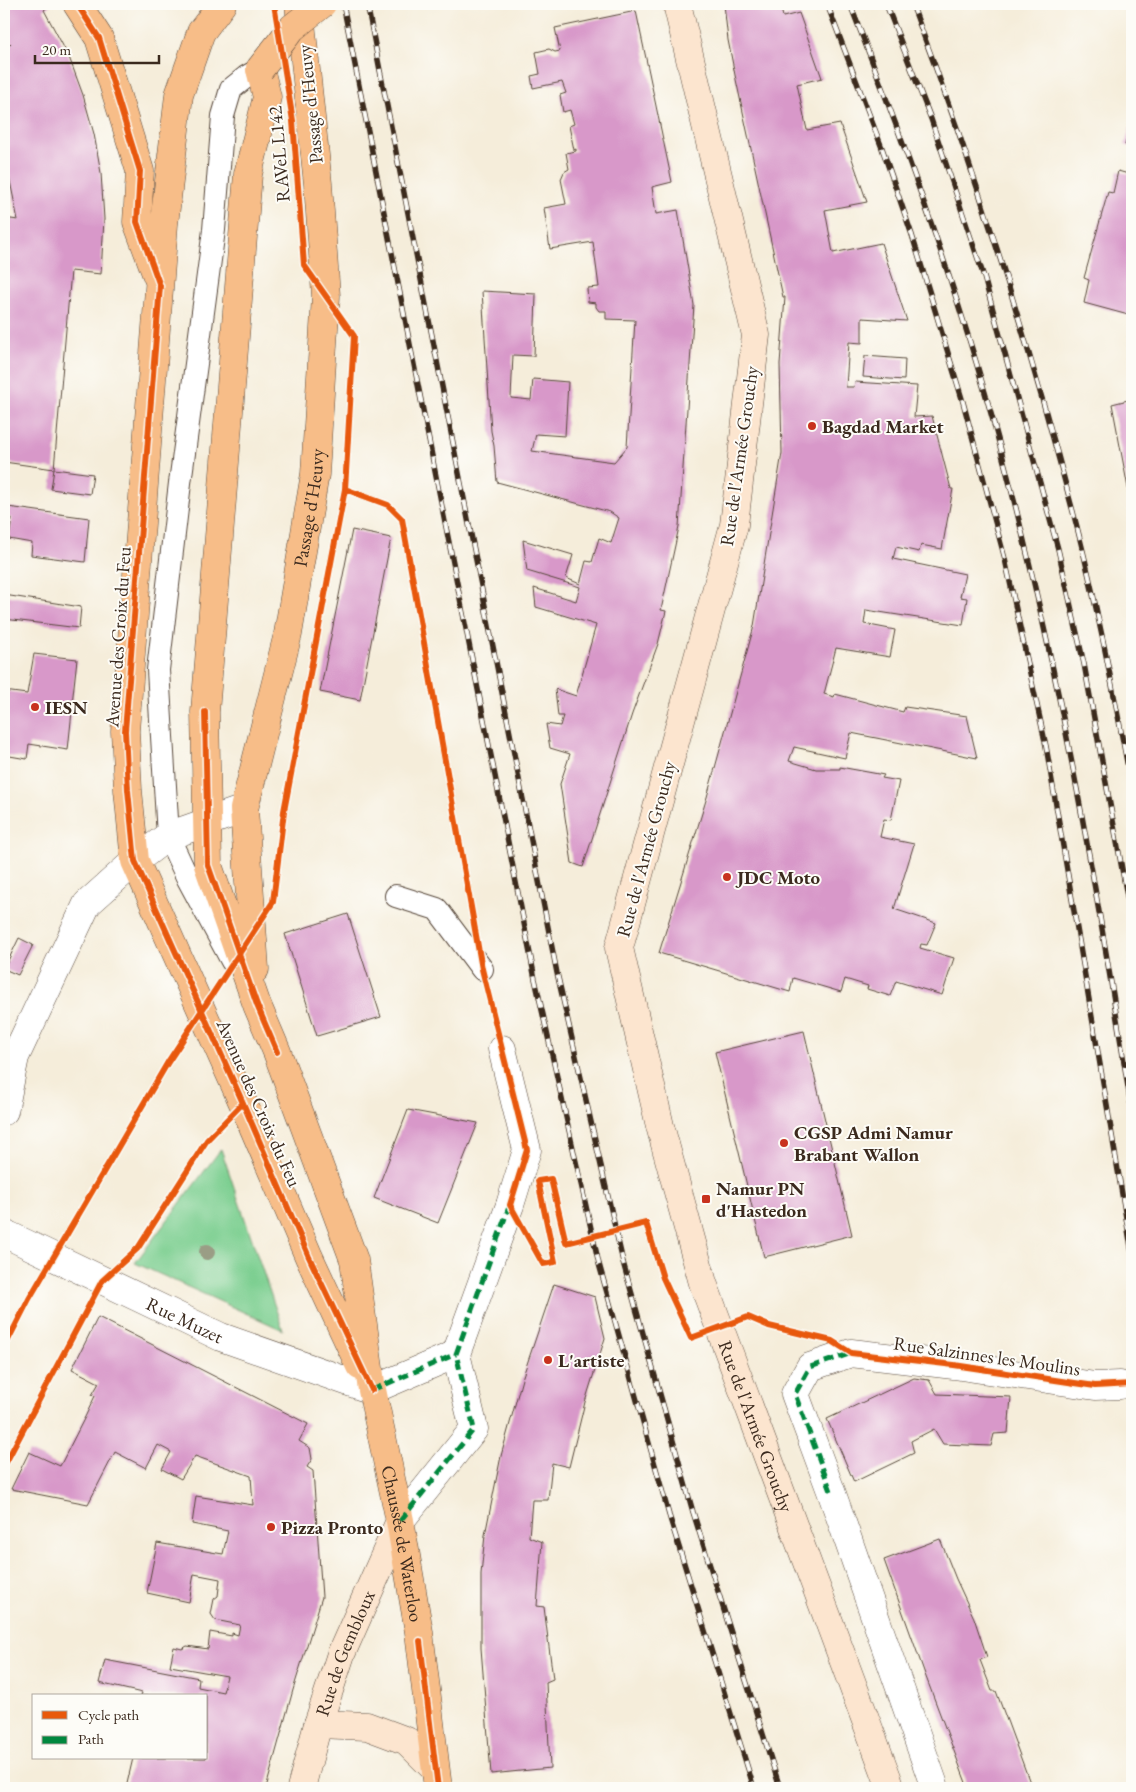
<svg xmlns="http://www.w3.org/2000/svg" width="1136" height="1792" viewBox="0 0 1136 1792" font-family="'EB Garamond',serif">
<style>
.green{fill:#7dcf91;stroke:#5c7c58}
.building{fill:#d898c9}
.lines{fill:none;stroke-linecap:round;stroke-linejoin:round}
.lane-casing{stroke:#57473a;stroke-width:24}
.street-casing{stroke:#57473a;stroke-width:29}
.secondary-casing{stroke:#57473a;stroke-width:29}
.primary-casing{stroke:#57473a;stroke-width:29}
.lane{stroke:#fff;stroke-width:22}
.street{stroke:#fff;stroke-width:28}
.secondary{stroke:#fce5cf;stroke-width:28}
.primary{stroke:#f7bd88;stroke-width:28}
.rail-casing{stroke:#3b2a1e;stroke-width:5.5}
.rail{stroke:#fdfcf7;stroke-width:4;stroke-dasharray:11;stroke-linecap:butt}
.primary-bridge-casing{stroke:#57473a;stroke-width:29;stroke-linecap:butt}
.primary-bridge{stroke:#f7bd88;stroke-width:28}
.quiet{stroke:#00873e;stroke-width:5;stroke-dasharray:10 5;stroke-linecap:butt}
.cycleway-casing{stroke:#fdfcf7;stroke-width:9}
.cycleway{stroke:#e8590c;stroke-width:6}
.tree{fill:#9a9d85}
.poi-dot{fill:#c8321e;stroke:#fdfcf7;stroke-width:2}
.labels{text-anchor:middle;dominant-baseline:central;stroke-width:4;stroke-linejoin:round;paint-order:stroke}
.street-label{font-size:19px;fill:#3b2a1e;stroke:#fdfcf7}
.poi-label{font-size:19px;font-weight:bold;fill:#3b2a1e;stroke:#fdfcf7;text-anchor:start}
</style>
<rect width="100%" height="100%" fill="#fdfcf7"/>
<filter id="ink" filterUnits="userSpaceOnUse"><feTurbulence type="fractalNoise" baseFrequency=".02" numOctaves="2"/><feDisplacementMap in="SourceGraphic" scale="10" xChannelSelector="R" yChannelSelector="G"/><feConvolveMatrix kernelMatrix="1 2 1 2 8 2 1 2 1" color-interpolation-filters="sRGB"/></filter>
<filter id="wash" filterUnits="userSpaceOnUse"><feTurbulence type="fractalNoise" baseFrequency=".0096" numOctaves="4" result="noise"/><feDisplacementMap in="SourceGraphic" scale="20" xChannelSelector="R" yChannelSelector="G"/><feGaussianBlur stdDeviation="1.12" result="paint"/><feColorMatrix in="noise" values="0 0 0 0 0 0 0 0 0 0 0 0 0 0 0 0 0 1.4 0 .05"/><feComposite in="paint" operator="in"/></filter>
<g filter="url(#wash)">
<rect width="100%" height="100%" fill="#f5edda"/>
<path class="green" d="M221,1149L283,1330L135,1263Z"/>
<g id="blocks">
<path class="building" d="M4,4H51L44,10L69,57L83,95L94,134L101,173L104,219L101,274L71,271L54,469L4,462V218L18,220L4,152V51L11,43L4,50Z
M724,4H780L783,17L799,13L822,78L797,84L807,130L840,124L867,202L825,210L833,253L881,243L907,321L862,318V343L849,342L846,387H854L855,382L917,386L914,417L932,416L951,489H953L942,549L921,545L919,552L896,547L893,559L965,574L960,597L967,598L963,625L866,610L864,624L895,630L890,657L836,648L824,694L834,697L835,694L903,712L905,707L967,716L977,758L851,733L845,758L794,747L789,761L816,769H840V767L884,775L882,778L899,781L891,820L884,819L880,837L914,844L894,909L936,923L927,945L921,944L920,948L954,958L942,995L896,981L890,996L867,989L868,986L845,979L841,992L793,978L790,992L659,953L707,797L754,626L782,453L780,364L785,297H783L735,75L728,40Z
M636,11L672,182L652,187L656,214L678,210L694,305L679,527L661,610L666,611L658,644L632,714L583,867L572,863L560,784L570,754L550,748L546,724L560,726L563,716H558L555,689L576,696L596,625L536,607L534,588L576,601L580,587L527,571L523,540L573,555L566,578L580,584L586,561L592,562L599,538L611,543L619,518L610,512L497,482L494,446L491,431L482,291L536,294L534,356L513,355L511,398L531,400L533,379L568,382L565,436L536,434L532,451L614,462L627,447L635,320L606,319V311H599L596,307V303L588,302L587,288L599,287L593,242L550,249L544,208L566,204L561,179L564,172L569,169L566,153L576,151V149L574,150L569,126L574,124L570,110L563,112L560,95L566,93L562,82L533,88L531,76L540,74L536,52L549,49L555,52L560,51L555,28Z
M1132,121V147L1125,145Z
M1118,171L1132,175V316L1084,303L1089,280L1084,278L1108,192L1113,193Z
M865,356L905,359L904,380L863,377Z
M1132,399V504H1131L1112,404Z
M54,469L93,474L90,494L51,489Z
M8,507L89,518L85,562L31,555L32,543L9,539L12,518L7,517Z
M352,530L391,538L360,700L320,692Z
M4,595L81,607L79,628L4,619Z
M34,654L77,659L72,704L66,703L65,710L72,711L68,750L29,744L27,759L4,755V691L27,694Z
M348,914L381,1017L317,1036L285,934Z
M19,938L33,945L18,975L4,969Z
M804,1031L852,1235L764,1257L715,1052Z
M408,1110L478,1123L438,1223L374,1198Z
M554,1284L595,1297L605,1338L585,1402L569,1467L552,1463L548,1500H532L529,1537L542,1542L537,1606L544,1607L553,1679L546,1682L550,1768L491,1774L481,1648V1574L485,1535L501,1456L522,1379Z
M98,1317L308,1424L299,1441L310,1448L312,1459L307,1467L313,1471L322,1597L293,1690L266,1788H126L133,1758H206V1696H141L142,1693L99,1683L105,1660L199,1678L198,1687L223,1692L227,1676L170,1666L174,1647L182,1649L187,1646L208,1649L210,1632L232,1636V1633L238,1635L240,1625L215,1620L211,1614L214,1599L218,1596L220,1579L194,1574L189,1602L147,1593L157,1543L223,1554L228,1531L192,1524L196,1496L253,1505L251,1476L195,1456L181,1479L162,1469L171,1452L158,1445L146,1468L115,1452L88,1504L11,1489L29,1452L60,1466L86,1415L95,1396L92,1395L99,1383L72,1369Z
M914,1378L929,1380L937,1394L1011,1397L1008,1433L994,1434L991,1446L943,1444L934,1429L911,1441L914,1453L854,1482L827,1419Z
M940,1539L956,1579L974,1618L987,1657L980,1660L992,1691H996L1032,1788H968L926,1677L884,1560Z"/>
</g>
</g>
<g filter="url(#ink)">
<use href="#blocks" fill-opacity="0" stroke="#57473a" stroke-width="1"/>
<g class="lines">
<defs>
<path id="lane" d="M396,896L437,909L482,969
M232,961L188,879L168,836L158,670L180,483L214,230L223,116L231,89L246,77L260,69"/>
<g id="street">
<path d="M4,1111L15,1057L87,904L135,861L168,836L244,809"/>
<path id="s1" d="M4,1235L10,1236L221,1337L372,1390L456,1354"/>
<path d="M400,1521L474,1429L456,1354L510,1205L527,1150L502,1049"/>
<path d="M935,1788L831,1491L795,1394L810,1367L851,1353L954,1365L1095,1386L1120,1385"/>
</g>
<g id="secondary">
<path id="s2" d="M677,4L756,335L734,525L619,948L660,1126L703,1283L891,1788"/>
<path d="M318,1724L367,1726L407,1741L435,1769"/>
<path id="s3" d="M301,1788L318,1724L341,1654L400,1521"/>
</g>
<g id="primary">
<path d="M77,4L99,38L140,171L137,222L157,276"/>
<path d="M222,4L201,32L179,95L164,224L125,731L128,790L135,861L243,1103L309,1257L360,1366"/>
<path id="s4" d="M260,69L267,97L248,174L205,712L208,865L257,1005L277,1052L354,1260L372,1390L400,1521L419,1632L438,1788"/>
<path id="s5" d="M255,969L244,809L288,634L315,474L326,296L318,184L299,4"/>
</g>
</defs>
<use href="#lane" class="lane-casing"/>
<use href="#street" class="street-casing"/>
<use href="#secondary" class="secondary-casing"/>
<use href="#primary" class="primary-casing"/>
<use href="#lane" class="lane"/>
<use href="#street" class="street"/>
<use href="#secondary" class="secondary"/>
<use href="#primary" class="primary"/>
<defs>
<path id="rail" d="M343,4L535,979L599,1264L669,1515L754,1788
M367,4L557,973L623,1262L693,1512L780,1788
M827,4L882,148L912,235L963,402L1005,559L1046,746L1132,1253
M850,4C910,158 966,313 1007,473C1062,684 1098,898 1132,1112
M886,4L931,119L984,277L1058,549L1084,664L1132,923
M912,4C977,175 1031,350 1077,527C1099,613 1115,701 1132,788"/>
</defs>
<use href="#rail" class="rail-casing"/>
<use href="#rail" class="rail"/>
<defs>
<path id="primary-bridge" d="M260,69L292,28L322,4"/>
</defs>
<use href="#primary-bridge" class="primary-bridge-casing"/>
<use href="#primary-bridge" class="primary-bridge"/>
<path class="quiet" d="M372,1390L456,1354
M831,1491L795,1394L810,1367L852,1353
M400,1521L474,1429L456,1354L510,1204"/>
<defs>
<path id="cycleway" d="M77,4L99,38L140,171L137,222L160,286L125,731L128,790L135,861L243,1103L309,1257L372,1390
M345,489L388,505L402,519L482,969L527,1150L510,1205L543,1264L555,1262L538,1181L551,1179L566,1243L646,1223L663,1278L691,1338L748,1317L769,1326L832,1341L851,1353L954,1365L1095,1386L1132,1384
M205,712L208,865L257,1005L277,1052
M4,1348L29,1299L168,1062L273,902L284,811L345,489L354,336L304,265L293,121L274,4
M4,1466L102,1281L138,1248L207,1140L243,1103
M420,1641L438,1788"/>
</defs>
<use href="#cycleway" class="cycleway-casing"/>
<use href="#cycleway" class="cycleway"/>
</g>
<circle class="tree" cx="207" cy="1252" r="8"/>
</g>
<g class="poi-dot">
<circle cx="812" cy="426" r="5"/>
<circle cx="35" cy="707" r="5"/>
<circle cx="727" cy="877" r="5"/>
<circle cx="784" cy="1143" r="5"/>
<rect x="701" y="1194" width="10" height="10" rx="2.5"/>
<circle cx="548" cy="1360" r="5"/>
<circle cx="271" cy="1527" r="5"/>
</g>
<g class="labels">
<g class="street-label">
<text transform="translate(310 104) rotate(-96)">Passage d'Heuvy</text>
<text transform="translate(279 154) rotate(-95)">RAVeL L142</text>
<text transform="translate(739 456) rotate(-82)">Rue de l'Armée Grouchy</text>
<text stroke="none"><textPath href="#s5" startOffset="469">Passage d'Heuvy</textPath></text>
<text transform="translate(118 637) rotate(-86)">Avenue des Croix du Feu</text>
<text transform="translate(646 849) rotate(-75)">Rue de l'Armée Grouchy</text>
<text transform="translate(259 1103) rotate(66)">Avenue des Croix du Feu</text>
<text stroke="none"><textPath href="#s1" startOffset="200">Rue Muzet</textPath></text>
<text transform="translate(987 1356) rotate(8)">Rue Salzinnes les Moulins</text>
<text stroke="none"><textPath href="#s2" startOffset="1468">Rue de l'Armée Grouchy</textPath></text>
<text stroke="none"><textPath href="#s4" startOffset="1510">Chaussée de Waterloo</textPath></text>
<text stroke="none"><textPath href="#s3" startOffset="142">Rue de Gembloux</textPath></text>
</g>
<g class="poi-label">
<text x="822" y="426">Bagdad Market</text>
<text x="45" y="707">IESN</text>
<text x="737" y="877">JDC Moto</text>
<text x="794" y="1132">CGSP Admi Namur<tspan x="794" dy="22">Brabant Wallon</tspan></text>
<text x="716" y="1188">Namur PN<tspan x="716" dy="22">d'Hastedon</tspan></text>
<text x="558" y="1360">L'artiste</text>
<text x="281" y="1527">Pizza Pronto</text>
</g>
</g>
<rect width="1136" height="1792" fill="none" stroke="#fdfcf7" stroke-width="20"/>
<rect x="32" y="1694" width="175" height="65" fill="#fdfcf7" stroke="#afa8a0"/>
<rect x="42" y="1711" width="25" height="8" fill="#e8590c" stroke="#afa8a0"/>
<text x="78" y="1720" font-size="15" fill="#3b2a1e">Cycle path</text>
<rect x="42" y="1736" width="25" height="8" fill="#00873e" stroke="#afa8a0"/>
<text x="78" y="1744" font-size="15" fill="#3b2a1e">Path</text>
<path d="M35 55v8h124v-8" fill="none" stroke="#3b2a1e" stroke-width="2.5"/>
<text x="42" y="55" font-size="15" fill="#3b2a1e" stroke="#fdfcf7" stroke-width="4" paint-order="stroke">20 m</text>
</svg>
